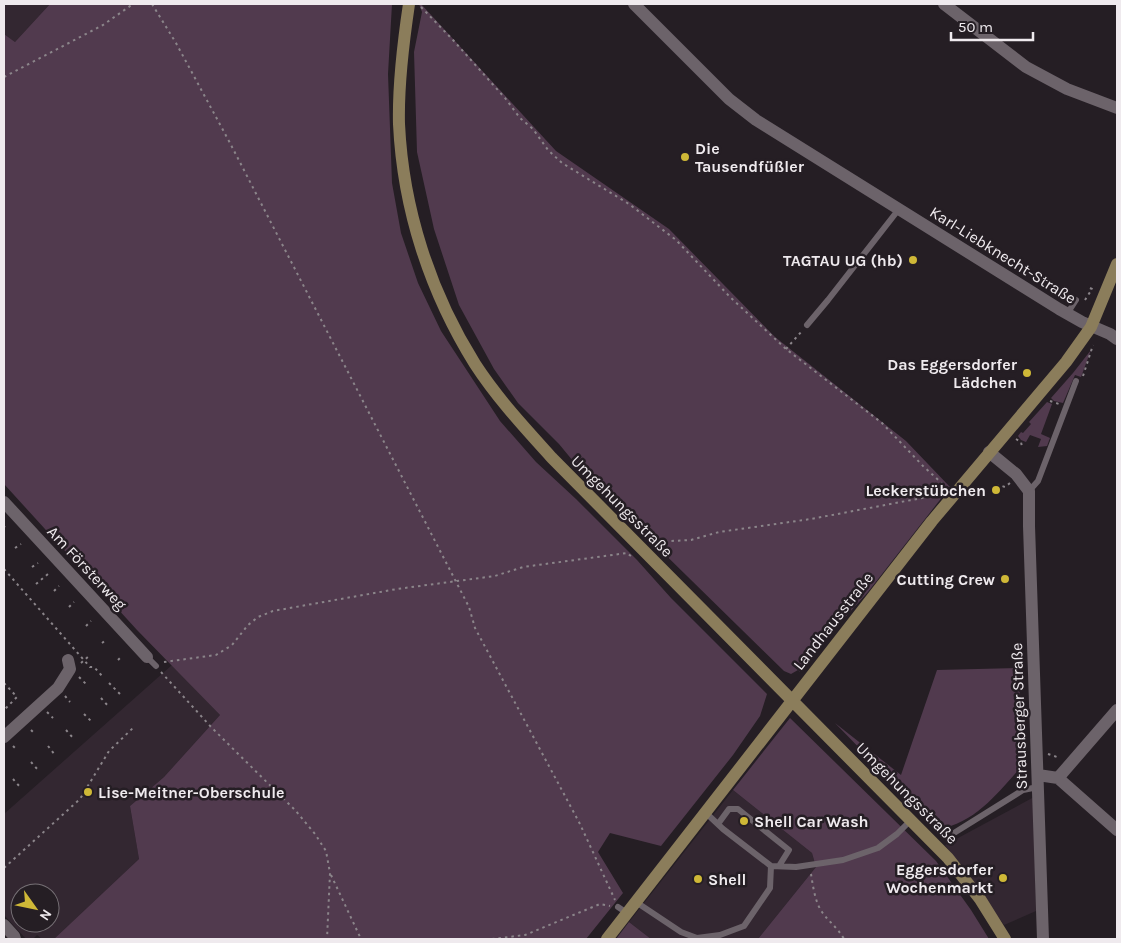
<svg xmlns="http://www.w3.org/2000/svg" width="1121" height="943" viewBox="0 0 1121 943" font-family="Karla,sans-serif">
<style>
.built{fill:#332731;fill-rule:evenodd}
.green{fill:#513a4e}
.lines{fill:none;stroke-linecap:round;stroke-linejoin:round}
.path{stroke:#8b858a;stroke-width:2;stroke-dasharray:2.5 4;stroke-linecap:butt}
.lane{stroke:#6c636a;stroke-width:6}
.street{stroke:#6c636a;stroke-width:12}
.secondary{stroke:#8b7d5b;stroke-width:12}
.poi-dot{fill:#cfb837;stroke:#251e24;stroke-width:2}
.labels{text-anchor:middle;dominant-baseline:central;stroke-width:5;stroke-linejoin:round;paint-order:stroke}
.poi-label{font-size:16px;font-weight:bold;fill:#efeaee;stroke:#251e24;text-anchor:end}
.street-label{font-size:16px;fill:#efeaee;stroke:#251e24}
</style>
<rect width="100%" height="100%" fill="#251e24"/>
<path class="built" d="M4,4H50L15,42L4,34Z
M172,665L220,715L164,777L130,806L139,859L54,939H42L37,935L33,939H26L4,915V814ZM20,893H50V923H20Z
M733,790L812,853L816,867L758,939H651L629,922Z
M1034,797L1036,911L1004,925L945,845Z"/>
<path class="green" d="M50,4H392L388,74L392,183L401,233L418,283L441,331L500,421L536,462L576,499L637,560L671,598L767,694L760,716L733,755L661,846L610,833L598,852L623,893L586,939H54L139,859L130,806L164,777L220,715L137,630L4,484V34L15,42Z
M419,4H421L556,151L669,229L775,337L906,441L950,487L868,592L829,635L800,672L798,670L791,674L784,671L587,478L559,444L518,403L494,369L459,305L434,229L417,152L414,52L422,12Z
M1091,350L1081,377L1075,375L1063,403L1054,401L1051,398L1073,373Z
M1047,402L1052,404L1041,434L1050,438L1047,446L1038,447L1041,439L1030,435L1026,442L1021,440L1018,436L1021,432L1023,433L1031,424L1029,422Z
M1019,668L1022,766C998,792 976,823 938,829L835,723L901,775L937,670Z
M790,718L936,861L971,910L989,939H758L816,867L812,853L733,790Z
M629,922L651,939H616Z"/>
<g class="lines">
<path class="path" d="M152,4L176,43L230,143L469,607L475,628L580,824L615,900
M421,7L453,40L505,98L520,118L533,129L548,150L562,163L629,204L676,240L730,297L786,349L882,423L923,466L946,487
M4,77L103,25L133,4
M1057,294L1060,290L1068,294L1069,291
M1085,300L1092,289L1090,288
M786,349L802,331
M1083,376L1093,345
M1050,401L1059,404
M1016,439L1021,442L1022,447
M997,487L999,485L1005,487L1010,483
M4,527L5,526
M652,542L691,540L719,532L811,519L938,495
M15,548L21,544
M32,567L38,563
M4,569L90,667H94L103,677
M36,584L48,574
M54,591L59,586
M69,607L74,602
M86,626L91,621
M102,643L107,639
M118,660L122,656
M164,662L216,655L232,645L248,625L258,617L273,611L397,589L495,576L523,567L627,553L632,557
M81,663L89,656
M161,672L212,728L295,810L315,834L326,851L330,873L327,939
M79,677L88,686
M4,683L17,697L4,710
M109,683L122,696
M65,696L70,702
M101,698L109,707
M47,712L53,718
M84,714L92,722
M31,730L35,734
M66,730L74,739
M13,746L17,750
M48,746L55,755
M1048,754L1060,758
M31,762L38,770
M13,779L20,787
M4,868L80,799L109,751L134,727
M811,874C813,886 815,902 822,912C829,922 837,927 844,939
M331,875L361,939
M492,939L525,935L600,904L610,906"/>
<path class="lane" d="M1067,314L1076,300
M807,325L828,300L899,209
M1029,491L1038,481L1076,381
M147,657L156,666
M706,813L723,829L771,866L796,867L843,860L878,848L897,834L911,820
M718,824L729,809H738L789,850L779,866
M954,833L1023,790L1038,787
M636,902L681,932L697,938L720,935L744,926L770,888L771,866
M618,907L627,913"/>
<path class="street" d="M634,4L729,99L756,120L1059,309L1082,322L1110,334L1117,339
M944,4L1026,67L1067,89L1117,108
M989,452L1016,474L1029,491V526L1043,939
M4,502L147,657
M4,737L58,688L70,669L68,660
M1038,775L1058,778L1117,830
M1058,778L1117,710
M4,925L14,936L15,939"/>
<path class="secondary" d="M409,4C403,44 398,84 399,124C403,209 430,292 475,364C497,398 525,428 552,458L948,858L980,899L1005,939
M607,939L932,521L1066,362L1091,327L1117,264"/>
</g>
<g class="poi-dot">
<circle cx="685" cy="157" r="5"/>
<circle cx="913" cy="260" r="5"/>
<circle cx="1027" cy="373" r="5"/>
<circle cx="996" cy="490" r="5"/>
<circle cx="1005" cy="579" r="5"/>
<circle cx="88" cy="792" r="5"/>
<circle cx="744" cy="821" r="5"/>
<circle cx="1003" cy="878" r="5"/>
<circle cx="698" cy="879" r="5"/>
</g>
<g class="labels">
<g class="poi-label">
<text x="695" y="148" text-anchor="start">Die<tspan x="695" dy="18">Tausendfüßler</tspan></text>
<text x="903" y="260">TAGTAU UG (hb)</text>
<text x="1017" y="364">Das Eggersdorfer<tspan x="1017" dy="18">Lädchen</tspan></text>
<text x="986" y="490">Leckerstübchen</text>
<text x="995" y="579">Cutting Crew</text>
<text x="98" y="792" text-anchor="start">Lise-Meitner-Oberschule</text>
<text x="754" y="821" text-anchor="start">Shell Car Wash</text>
<text x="993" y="869">Eggersdorfer<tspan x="993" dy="18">Wochenmarkt</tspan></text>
<text x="708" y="879" text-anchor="start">Shell</text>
</g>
<g class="street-label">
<text transform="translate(1003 255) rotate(32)">Karl-Liebknecht-Straße</text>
<text transform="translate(622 506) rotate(45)">Umgehungsstraße</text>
<text transform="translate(87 568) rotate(47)">Am Försterweg</text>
<text transform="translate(833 621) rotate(-52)">Landhausstraße</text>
<text transform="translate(1019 716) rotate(-92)">Strausberger Straße</text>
<text transform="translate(907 793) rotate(45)">Umgehungsstraße</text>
</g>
</g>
<rect width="1121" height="943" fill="none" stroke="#efeaee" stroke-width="10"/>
<g transform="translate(35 908) rotate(123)"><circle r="24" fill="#251e24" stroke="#767075"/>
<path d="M0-4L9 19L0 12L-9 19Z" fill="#cfb837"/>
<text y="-8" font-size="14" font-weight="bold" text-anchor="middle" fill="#efeaee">N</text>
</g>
<path d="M951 32v8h82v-8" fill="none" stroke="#efeaee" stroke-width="2.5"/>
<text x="958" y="32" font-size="15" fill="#efeaee" stroke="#251e24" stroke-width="4" paint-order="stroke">50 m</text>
</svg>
